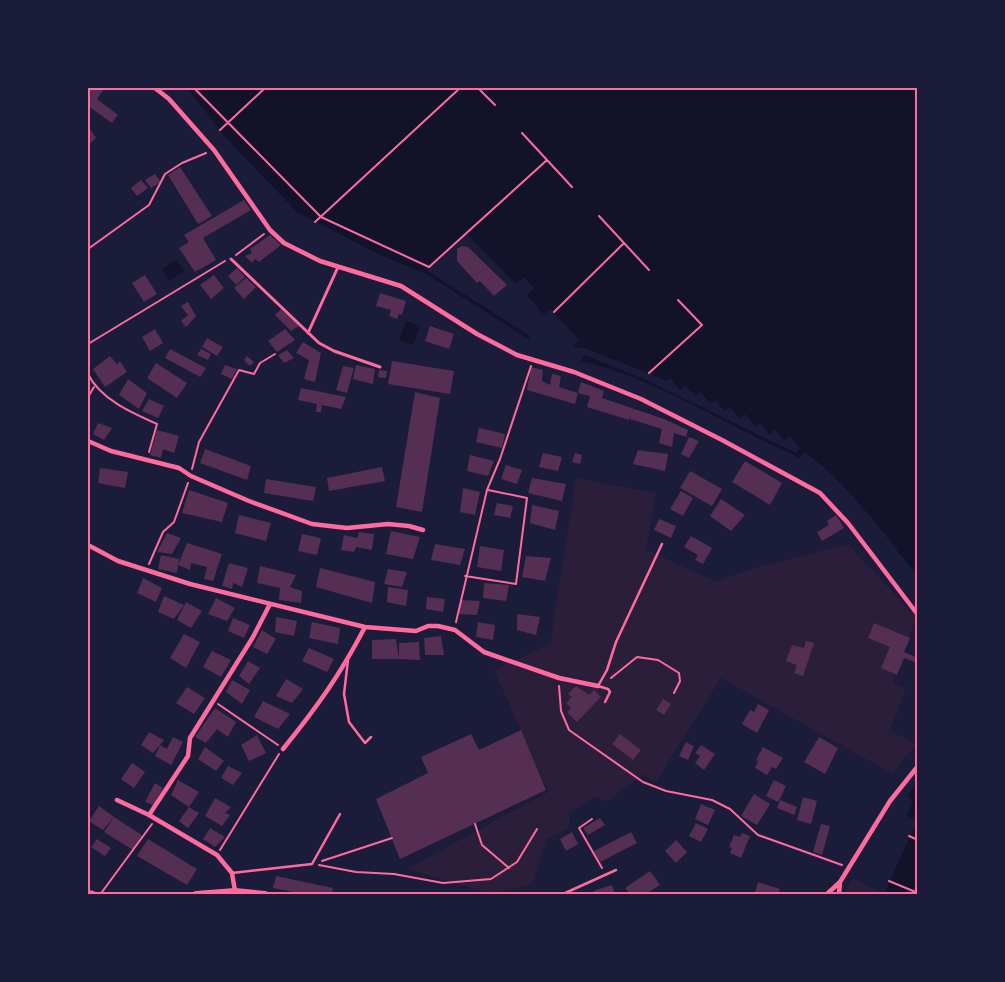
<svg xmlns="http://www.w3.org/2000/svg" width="1005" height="982" viewBox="0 0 1005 982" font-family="'Exo 2',sans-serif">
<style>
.green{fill:#2a1e3b}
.water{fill:#12122b}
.pier{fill:#1b1b3a}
.building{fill:#542f53}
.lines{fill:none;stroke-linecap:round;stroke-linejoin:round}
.path{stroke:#ff6b9d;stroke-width:2}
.service{stroke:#ff6b9d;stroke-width:2.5}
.pedestrian{stroke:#ff6b9d;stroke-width:3}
.minor{stroke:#ff6b9d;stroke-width:4.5}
.secondary{stroke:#ff6b9d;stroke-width:6}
.neatline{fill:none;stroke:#ff6b9d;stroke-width:2}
</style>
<rect width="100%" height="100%" fill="#1b1b3a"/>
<path class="green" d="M576,478L656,493L646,549L716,582L757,567L848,544L916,617L893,683L906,688L890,731L916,744L893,774L721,678L655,783L643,774L606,802L596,796L569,813V828L546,840L533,884L492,894L407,869L548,792L494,670L550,644Z
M853,878L882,893L881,894H844Z"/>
<path class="water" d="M187,88H916L917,576C883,532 849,485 804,451L800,458C728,426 658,379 581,361L585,355L641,378L645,372L582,347L580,349L573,346L579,340L551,309L544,315L526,295L534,288L524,278L517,285L466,233L426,270L530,336L528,339L428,275L378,254L297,212L227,139Z
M176,260L184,271L169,281L162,269Z
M406,321L420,326L413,345L399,340Z
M917,782V894H884L917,821L907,815L913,802L908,795Z"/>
<path class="pier" d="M466,233L516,285L524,277L534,288L527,295L543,315L550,309L579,340L571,347L576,340L550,312L542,317L524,296L530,288L524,281L518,287H515L466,236L431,268L429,267Z
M645,372L667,381L670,378L680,390L685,385L696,396L700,392L711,404L715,400L725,411L730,407L740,419L745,414L755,426L760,422L769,434L775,429L784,441L790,436L800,448L796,453L642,378Z"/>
<path class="building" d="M90,88L103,90L97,99L118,115L112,123L88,106V92Z
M88,126L96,138L88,145Z
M180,167L212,216L198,224L168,175Z
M155,174L161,182L151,188L145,180Z
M141,180L148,188L137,196L131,188Z
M244,200L251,210L203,238L216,260L195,272L179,248L189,242L184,235Z
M270,235L281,245L259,262L255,259L252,263L245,256L252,253L250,249Z
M462,246L468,247L507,285L494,296L480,281L477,283L457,261V249Z
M237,268L245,277L236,285L228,276Z
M145,275L157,294L144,302L132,283Z
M214,275L224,288L211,299L200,285Z
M246,278L256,287L244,299L234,288Z
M380,293L406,301L402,315L399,314L397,319L389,316L391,310L376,306Z
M188,302L196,316L186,327L181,321L188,315L181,306Z
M281,309L299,326L291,331L275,315Z
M430,326L454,334L449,349L425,341Z
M155,329L163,343L150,351L142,337Z
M285,329L295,340L277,352L268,341Z
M207,338L223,347L217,356L202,347Z
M303,342L321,353L315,382L304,379L309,360L296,353Z
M170,349L206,368L200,377L165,358Z
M201,349L211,354L208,360L197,355Z
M287,350L294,358L284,363L278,355Z
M110,356L117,364L120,361L127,372L105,387L93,369Z
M247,356L254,362L250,366L244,360Z
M392,361L454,371L450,394L388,384Z
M156,363L187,383L177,398L147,378Z
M225,365L237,369L232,379L221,374Z
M356,365L375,369L373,384L353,379Z
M343,366L354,368L347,393L336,390Z
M531,367L543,370L542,381L550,385L552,374L561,376L559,387L578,393L575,404L527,390Z
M379,370L387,371L386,378L378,377Z
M128,379L147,393L139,409L119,395Z
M581,382L604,391L602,398L664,419L688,430L686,437L674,433L672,447L659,443L662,429L630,419L631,413L629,420L587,407L590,396L578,393Z
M301,388L346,397L341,409L322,405L321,412H316L317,404L298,400Z
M415,392L440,398L422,512L396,507Z
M149,399L164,406L158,418L142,411Z
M98,423L112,428L104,440L93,434Z
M479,428L505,434L502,448L476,442Z
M157,430L179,436L174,453L163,449L161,458L150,455Z
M689,437L699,441L689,458L681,454Z
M205,449L251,466L247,480L200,463Z
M638,450L668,454L665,471L633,464Z
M543,453L562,457L558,471L539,467Z
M575,453L582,455L580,464L572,462Z
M470,455L494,461L488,476L467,471Z
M745,461L782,483L770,505L732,482Z
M506,465L522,470L517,484L501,479Z
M382,467L385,481L329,491L327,478Z
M100,468L128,472L125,488L98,483Z
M690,471L722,489L712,506L680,488Z
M532,478L566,484L562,501L528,493Z
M266,479L316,487L313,501L264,493Z
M463,488L480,492L475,515L460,512Z
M189,490L228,503L222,522L182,513Z
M681,491L693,498L683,516L670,509Z
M721,499L745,515L731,531L710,516Z
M497,503L513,506L510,518L494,515Z
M532,505L559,511L555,530L530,523Z
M239,515L271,523L266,541L235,533Z
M836,515L844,528L822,541L817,532L829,525L827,521Z
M659,519L676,526L671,538L654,530Z
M391,531L420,537L413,559L386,554Z
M359,532L374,534L372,550L356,547L354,552L341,550L344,535L357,538Z
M167,533L181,538L172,554L157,552Z
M302,534L321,538L317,555L298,551Z
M691,536L712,548L703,564L695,560L698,555L684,547Z
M187,543L222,554L213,581L204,579L207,567L191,563L190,570L178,565Z
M435,544L465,549L460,565L431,560Z
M480,546L504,550L501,571L477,567Z
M161,555L179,559L177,573L158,569Z
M526,556L551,558L545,581L522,577Z
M229,563L248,568L242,587L233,583L232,589L222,586Z
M260,566L296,575L290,587L302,591L301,603L279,600L280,588L257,583Z
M320,568L375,582L372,603L316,587Z
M388,569L407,572L402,587L384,584Z
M143,578L162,588L156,602L137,593Z
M484,583L509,585L506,601L483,598Z
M388,587L408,590L406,606L387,602Z
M164,596L184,605L174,619L158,612Z
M427,597L445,599L443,612L426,609Z
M216,598L235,608L227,621L208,614Z
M461,600L480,601L477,615L458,614Z
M186,602L202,611L191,628L177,620Z
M517,614L540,617L536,635L517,630Z
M276,617L297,621L294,636L275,632Z
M233,618L250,625L244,638L228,631Z
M312,622L340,628L338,644L309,638Z
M478,622L495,625L493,640L476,637Z
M874,623L910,638L904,652L918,658V663L904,658L897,675L881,668L890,647L868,638Z
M262,630L276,639L267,654L253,647Z
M184,634L200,642L186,668L170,658Z
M441,636L444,655H425L424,638Z
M396,639L399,659H372V640Z
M806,641L814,643L803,676L794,673L797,665L786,661L792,645L804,648Z
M419,642L420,660L399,659V643Z
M309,648L334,659L327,672L302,661Z
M212,651L231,660L221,677L203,667Z
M248,661L260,668L249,684L239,676Z
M286,679L303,689L292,703L276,696Z
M232,680L250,690L242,704L226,692Z
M576,686L589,695L594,690L601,697L577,722L567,712L571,708L566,703L572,697L568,694Z
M187,687L205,698L194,714L176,703Z
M663,699L671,704L664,715L656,710Z
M263,701L290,714L278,729L254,717Z
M758,704L769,710L757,733L742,724L750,710L754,712Z
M215,708L236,722L228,737L217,729L206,743L195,737Z
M521,730L546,790L400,859L376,799L428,773L421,757L471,734L479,750Z
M149,732L164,740L153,753L141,745Z
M620,734L641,750L633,760L612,744Z
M257,735L266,753L249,761L241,745Z
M173,737L183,742L171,765L155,756L160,745L167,749Z
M819,737L838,748L825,774L804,762Z
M686,742L694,746L688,760L679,756Z
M701,745L715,754L704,770L695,763L700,756L695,753Z
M205,747L224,761L216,771L198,759Z
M763,747L783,758L776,769L772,767L767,775L755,768L758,761L756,760Z
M132,763L145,772L134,788L121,779Z
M228,766L242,773L233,785L221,778Z
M178,780L199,792L189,807L199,813L188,828L179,821L189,807L171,795Z
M774,780L786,786L778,802L766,796Z
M155,783L163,788L153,805L145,802Z
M754,794L770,804L757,825L741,816Z
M803,797L817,801L811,824L797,820Z
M215,798L231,807L225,813L230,815L222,826L205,816Z
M780,800L797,807L794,815L777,808Z
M701,804L715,810L708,825L695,819Z
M99,806L114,817L103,830L89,821Z
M114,817L142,835L133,850L104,832Z
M600,818L605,825L588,835L583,828Z
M696,823L708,829L701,842L689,836Z
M821,824L830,826L822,855L813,852Z
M210,828L225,837L215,847L203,839Z
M572,832L578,844L566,851L560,839Z
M631,832L637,843L600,862L594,851Z
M742,833L750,836L741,858L730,853L732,848L729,847L734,835L740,837Z
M97,839L111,848L105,856L91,847Z
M148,839L197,869L187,885L137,856Z
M676,840L687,852L676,863L665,851Z
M650,871L660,885L646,894H630L625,888Z
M276,876L333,888L332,894H303L273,888Z
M758,882L780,889L778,894L755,892Z
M612,885L615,894H594L593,891Z"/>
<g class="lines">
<path class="path" d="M194,88L321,217L429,267L547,160
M478,88L495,105
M220,130L265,88
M522,133L572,187
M599,216L649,270
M315,222L460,88
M88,249L149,205L165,174L182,163L206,153
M236,255L264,234
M554,312L624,243
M88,344L225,261
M649,373L702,325L678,300
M88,374C100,399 132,413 157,424L149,452
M88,397L94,387
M192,469L199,442L239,370L254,374L260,363L275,354
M149,564L163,532L174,522L188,483
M465,576L516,584L527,498L488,490
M456,622L487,490L500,459L531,366
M611,678L637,657L658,660L679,673L680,681L674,693
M559,686L561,711L569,730L643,782L666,791L712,800L730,809L758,835L842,865
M218,704L278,745
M592,819L579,828L602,868
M916,820L918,816
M475,824L482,845L509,868
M909,836L918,840
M220,850L279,754
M322,861L392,838
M319,865L356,872L394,874L443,883L491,879L517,862L537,829
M889,881L918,893
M102,892L152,824"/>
<path class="service" d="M348,660L344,694L349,722L365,743L371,737
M605,702L610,692L608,689L598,686L607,670L616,642L662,544
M232,873L312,864L340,814
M563,894L616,870"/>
<path class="pedestrian" d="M231,259L319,343L334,351L380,367
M308,333L338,267"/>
<path class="minor" d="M155,88L169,99L214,150L270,230L284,243L320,261L401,286L477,334L517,355L574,372L641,399L722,440L820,493L848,523L918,615
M88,441L111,451L179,468L191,476L249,501L312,524L347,528L388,524L409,526L423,530
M88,545L118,561L190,584L365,627L416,631L428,626H438L455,630L484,652L559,678L598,686
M283,749C317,707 340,675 365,627
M117,800L149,815L217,855L232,873L235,891
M149,815L188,756L190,738L253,637L270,604
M827,894L840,882L890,801L918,766
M839,894L840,882"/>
<path class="secondary" d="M88,893L93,894
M196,894L235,891L265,894"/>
</g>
<rect width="1005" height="982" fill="none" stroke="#1b1b3a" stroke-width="178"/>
<rect x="89" y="89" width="827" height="804" class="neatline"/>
</svg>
